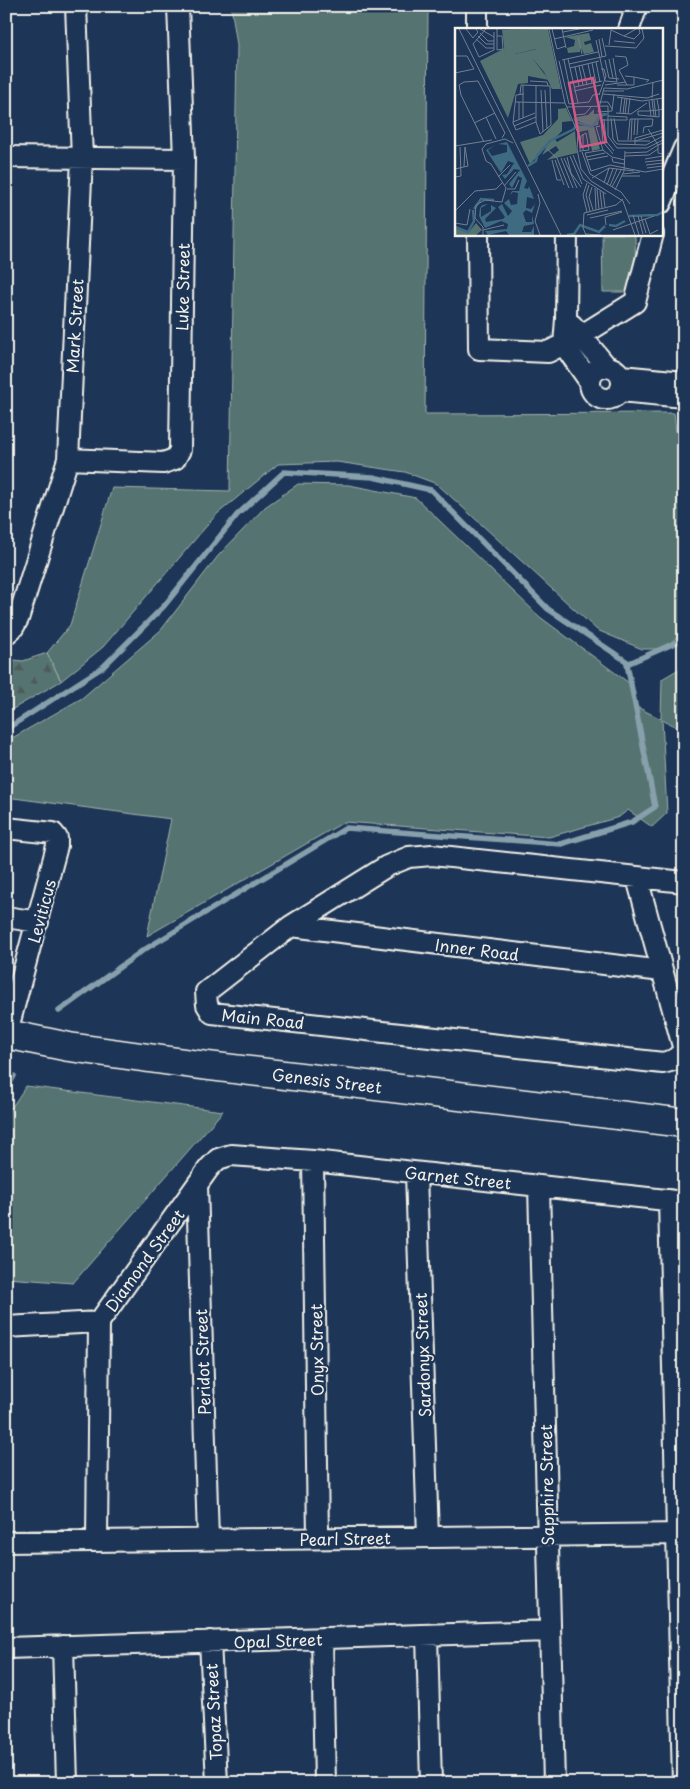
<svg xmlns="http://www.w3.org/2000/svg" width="690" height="1789" viewBox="0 0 690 1789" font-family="'Playpen Sans',sans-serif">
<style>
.grass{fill:#557371;stroke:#a4b2ac}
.forest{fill:url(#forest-firs);stroke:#a4b2ac}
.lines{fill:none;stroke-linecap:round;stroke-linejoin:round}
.stream{stroke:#87a0ab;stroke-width:5.5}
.street-casing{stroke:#f4f1e8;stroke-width:24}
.secondary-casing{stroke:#f4f1e8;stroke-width:31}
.street{stroke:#1d3557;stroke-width:20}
.secondary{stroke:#1d3557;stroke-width:28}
.labels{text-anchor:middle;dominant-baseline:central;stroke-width:4.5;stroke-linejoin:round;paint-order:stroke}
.street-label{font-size:16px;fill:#f4f1e8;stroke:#1d3557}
.inset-river{fill:none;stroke:#3e6a82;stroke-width:2.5}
.inset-road{fill:none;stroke:#738091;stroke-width:1}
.view{fill:#d15985;fill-opacity:0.15;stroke:#d15985;stroke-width:2.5}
.inset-edge{fill:none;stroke:#f4f1e8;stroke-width:2.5}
</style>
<defs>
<pattern id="forest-firs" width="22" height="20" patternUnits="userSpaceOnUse" patternTransform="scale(1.25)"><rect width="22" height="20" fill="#557371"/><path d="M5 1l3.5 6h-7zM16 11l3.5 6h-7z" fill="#4e5b59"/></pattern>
</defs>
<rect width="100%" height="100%" fill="#1d3557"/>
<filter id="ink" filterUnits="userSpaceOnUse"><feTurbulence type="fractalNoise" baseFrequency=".02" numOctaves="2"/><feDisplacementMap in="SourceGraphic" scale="10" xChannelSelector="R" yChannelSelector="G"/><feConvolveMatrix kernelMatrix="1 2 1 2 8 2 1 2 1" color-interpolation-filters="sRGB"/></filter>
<g filter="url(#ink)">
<path class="grass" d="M231,6H428L425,414L674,413L684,507V632L662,649H642L597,630L437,484L405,472L337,462L278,464L216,515L103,647L61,681L47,653L70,625L112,488L230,491L237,45Z
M602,234H635L636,292H603Z
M298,484L349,485L416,498L540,617L633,686L635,706L661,719L662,679L684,666V733L673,725L662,720L667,813L652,827L628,810L619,817L549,837L344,822L147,936L171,819L6,797V738L14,737L82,698L161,630L218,556L265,507Z
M26,1086L223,1111L73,1283L6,1278V1116Z"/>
<path class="forest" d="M47,653L61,681L6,713V659L23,661Z"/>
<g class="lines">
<path class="stream" d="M6,727L11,726L103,667L164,606L237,515L284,472L373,477L431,490L548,609L629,663L627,664L684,639
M59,1011L142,951L346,828L561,844L632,822L655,807L627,664
M6,1090L14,1076"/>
<defs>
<path id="street" d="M477,29V6
M629,29L637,6
M6,157L184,159
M661,203L684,148
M478,234L479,349L548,352L582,335L635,302L653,234
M567,234L566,319L564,345L590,382
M572,325L606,366
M590 383a16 16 0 1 1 32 0a16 16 0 1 1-32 0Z
M621,376L684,382
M620,391L684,397
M68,459L163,463L175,459L180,450L184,159L178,6
M6,634L13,628L18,619L68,459L82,158L76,6
M6,828L53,833L57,838V846L6,1036
M637,878L684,1050
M684,882L432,855L409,857L387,866L291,926L206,992L207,1005L212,1013L663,1063L674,1060L684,1051
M6,917L38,922
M291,926L662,971
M313,1161L318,1538
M416,1173L428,1537
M197,1185L208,1539
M539,1186L554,1783
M669,1200L683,1783
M6,1327L99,1322L209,1168L218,1159L231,1155L313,1161L684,1202
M97,1541L99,1322
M6,1542L684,1534
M427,1635L431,1783
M322,1638L325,1783
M210,1641L217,1783
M63,1646L67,1783
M6,1648L550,1631"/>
<path id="secondary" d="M6,1034L69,1047L192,1064L684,1123"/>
</defs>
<use href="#street" class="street-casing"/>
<use href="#secondary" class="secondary-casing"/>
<use href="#street" class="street"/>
<use href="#secondary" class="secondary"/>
</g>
</g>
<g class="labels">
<g class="street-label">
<text transform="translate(182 287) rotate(-89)">Luke Street</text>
<text transform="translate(74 326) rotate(-87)">Mark Street</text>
<text transform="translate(41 911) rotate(-75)">Leviticus</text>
<text transform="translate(477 949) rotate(7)">Inner Road</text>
<text transform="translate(263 1018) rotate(6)">Main Road</text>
<text transform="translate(327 1080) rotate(7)">Genesis Street</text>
<text transform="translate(458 1177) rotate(6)">Garnet Street</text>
<text transform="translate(144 1260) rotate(-54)">Diamond Street</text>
<text transform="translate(316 1350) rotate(-91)">Onyx Street</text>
<text transform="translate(422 1355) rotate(-92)">Sardonyx Street</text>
<text transform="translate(202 1362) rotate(-92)">Peridot Street</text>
<text transform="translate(546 1485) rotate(-91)">Sapphire Street</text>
<text transform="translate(345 1538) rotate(-1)">Pearl Street</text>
<text transform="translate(278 1640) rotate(-2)">Opal Street</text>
<text transform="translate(213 1712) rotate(-93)">Topaz Street</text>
</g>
</g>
<g transform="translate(455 28)">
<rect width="208" height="208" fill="#1d3557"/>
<path d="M134,5L136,12L129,14L130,17L136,15L139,24L129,26L125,18V24L113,25L112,20L119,18L120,12L110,9ZM50,20L60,26L82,21L78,31L94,52L104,50L97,61L94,52L73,48V55L63,56L53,90L25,33ZM111,80L117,93L107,94V103L75,136L65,114L88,107L103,91V81ZM139,81V86L151,85L137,99L123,93L121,96L118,90L122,93V89L133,87ZM144,90L143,97L139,98L145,121L137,123L133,102L124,104L121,97L138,99ZM120,103L122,125L92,132L104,122L101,118L87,127L95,113L113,105L100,111L102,114ZM21,195L27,202L21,207H0V200L14,204Z" fill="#557371"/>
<path d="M93,1L106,61H97L89,44L78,31L76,27L81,21L60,26L68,43H52L47,2Z" fill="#557371"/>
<path d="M52,114L72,153L69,160L73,161L74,158L79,171L72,169L71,180L76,181L80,176L77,185L71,182L68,185L71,194H77V187L79,196L69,198L67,204H76L79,198V207H54L51,203L33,207L30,203L52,201L53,196L46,193L30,200L24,188L25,180L27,177L33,176L26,180V189L36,183V177L41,180L30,191L31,194L48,191L50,189L43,179L47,176L53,188L57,183L49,175L54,171L56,177L62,176L63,165L58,164L55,167L57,163H64L67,150L63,148L57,160L54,156L65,142L59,141L50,151L47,147L52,146L59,135L53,133L46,145L31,122L41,117L33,122L37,128L52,124V117L43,116Z" fill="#3e6a82"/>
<path class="inset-river" d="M73,138L81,133L82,128L95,113L119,101L120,99L121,96L124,95L137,99L145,88L152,86M19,181L26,171L39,172M174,188L202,187L208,184M154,197L161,198L170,193M0,199L13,204L19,193L18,182M112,207L119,206L125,197L144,204L150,198"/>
<path class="inset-road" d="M4,1L106,207M11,1L18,10L23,4L21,1M25,1L39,9M31,1L18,16L24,29L39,22V4M42,1V22L48,21L47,8H42M94,1L110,75L123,105L122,121L126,141L136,153L168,173L180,207M97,1L102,21L111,18M107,1L111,20M108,4L124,1M25,5L33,13H39M23,8L31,16H39M169,8L179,11L185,5L184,1M123,9L127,26M21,11L31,20H39M99,11L138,2M144,11L147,29M141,12L150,53L162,54L158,30M159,13L180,15M154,17L156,2L169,8L181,1M150,18L181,20L189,10L187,1M0,28H12L19,41L0,45M160,28L171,29L173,37L164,42L172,57H162M113,31L123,75M154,31L158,50M107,32L143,24M109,32L118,76M150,32L154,50L164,51M104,33L114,76L134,74L138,67L145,66M141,34L145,54M137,35L141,55M114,36L151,28L147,10M133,36L137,55M127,37L132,57M124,38L128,57M120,39L124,58M115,40L144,33M170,48L179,49V57H172M179,49L194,52L191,54M75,53L92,54L93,58M68,57V90M150,57L171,54M120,59L147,53M86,62L88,104M90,62L92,101M119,63L146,57M148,63H169M65,66L66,57L94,58H95L96,97L85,106L81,94V58M69,66L61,67L58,95L61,102L81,94M148,66L192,70L204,66M159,66L157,83L143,84L149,60L172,61L208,52M144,67L151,48L149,41H146M162,69L187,73L208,70M197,70L198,54M202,71L204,82V89L183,87V83H193L204,82L208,81M197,72L199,88M199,72L201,89M194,73L196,88M60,74L110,75M144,74H153L157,81M112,79L153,78V108L162,120H192L208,112M161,85L176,86L192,75M165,85L167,69M168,85L170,70M170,86L172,70M173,86L175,70M120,87L130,86L136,79M153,88L172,89V92M31,89L41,111M156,90L158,111L162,116L191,117L208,108M159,90L163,113H195M64,91V74M149,91L151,113L159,123M58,94L80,85M19,95L40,85M59,98L81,89M145,98L141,99L148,122L157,129L170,132M179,107L180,91M182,107L183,91M173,112L175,91H198L197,98L189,99L188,105M176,112L177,91M180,113L208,105M29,114L6,67L4,57L9,54L23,53L50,105L47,110M208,115L203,117V125L208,126M180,117V110L208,102M0,118L37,112M92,121L102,130L114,160M128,122V106M148,122L130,125L136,143L155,137L190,144L208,141M125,123L134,122L131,105L126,108L125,118V124M127,124L135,146L166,164L175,176M170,125L192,124L203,117L193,101M158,126L148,114L146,92H172M118,127L128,151L151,166M115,128L127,156M170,128L194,127L203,121M112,129L116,145L126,159M131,129L150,125M106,130L118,160M109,130L122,160M157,130L158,134L170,136M190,131L208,128M97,132L102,152H106M100,132L109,157M132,132L153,128M190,134L208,132M191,137L208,135M192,140L208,138M0,141L13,138L10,119L9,139M168,146L185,144M167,148H185M0,149L6,148L5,119M43,149L55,137M137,150L154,140L179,143M132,155L128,167L132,184M149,155L154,140M50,157L61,144M134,157L131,167L135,183M152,157L158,141M155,158L162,141M137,159L134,169L138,182M157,159L166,142M140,160L141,182M52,161H60L64,152M142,161L144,181M160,162L169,143L170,123M145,163L147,180M148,164L150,179M83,166L85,175L80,193L85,207M47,174L51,160L36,136L31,133L27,121L31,116L50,111L58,115M0,183L20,163L41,161L48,154M129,185L161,177L168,171M129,185L128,200L131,207M132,187L153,182M178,187L184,207M183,188L188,206M186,188L191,205M135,190L167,183M190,191L195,206L203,202M0,195L12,197L15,181M151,197L150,189L167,184M28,202L49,197M158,202L199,188M131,206L146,207M28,207V199L20,190L21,177L30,172L47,174"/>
<path class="view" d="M138,50L151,114L126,119L114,55Z"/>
<rect width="208" height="208" class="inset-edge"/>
</g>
<rect width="690" height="1789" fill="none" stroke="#1d3557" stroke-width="25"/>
<rect x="12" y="12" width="665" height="1764" fill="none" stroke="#f4f1e8" stroke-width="2" filter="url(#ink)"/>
</svg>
